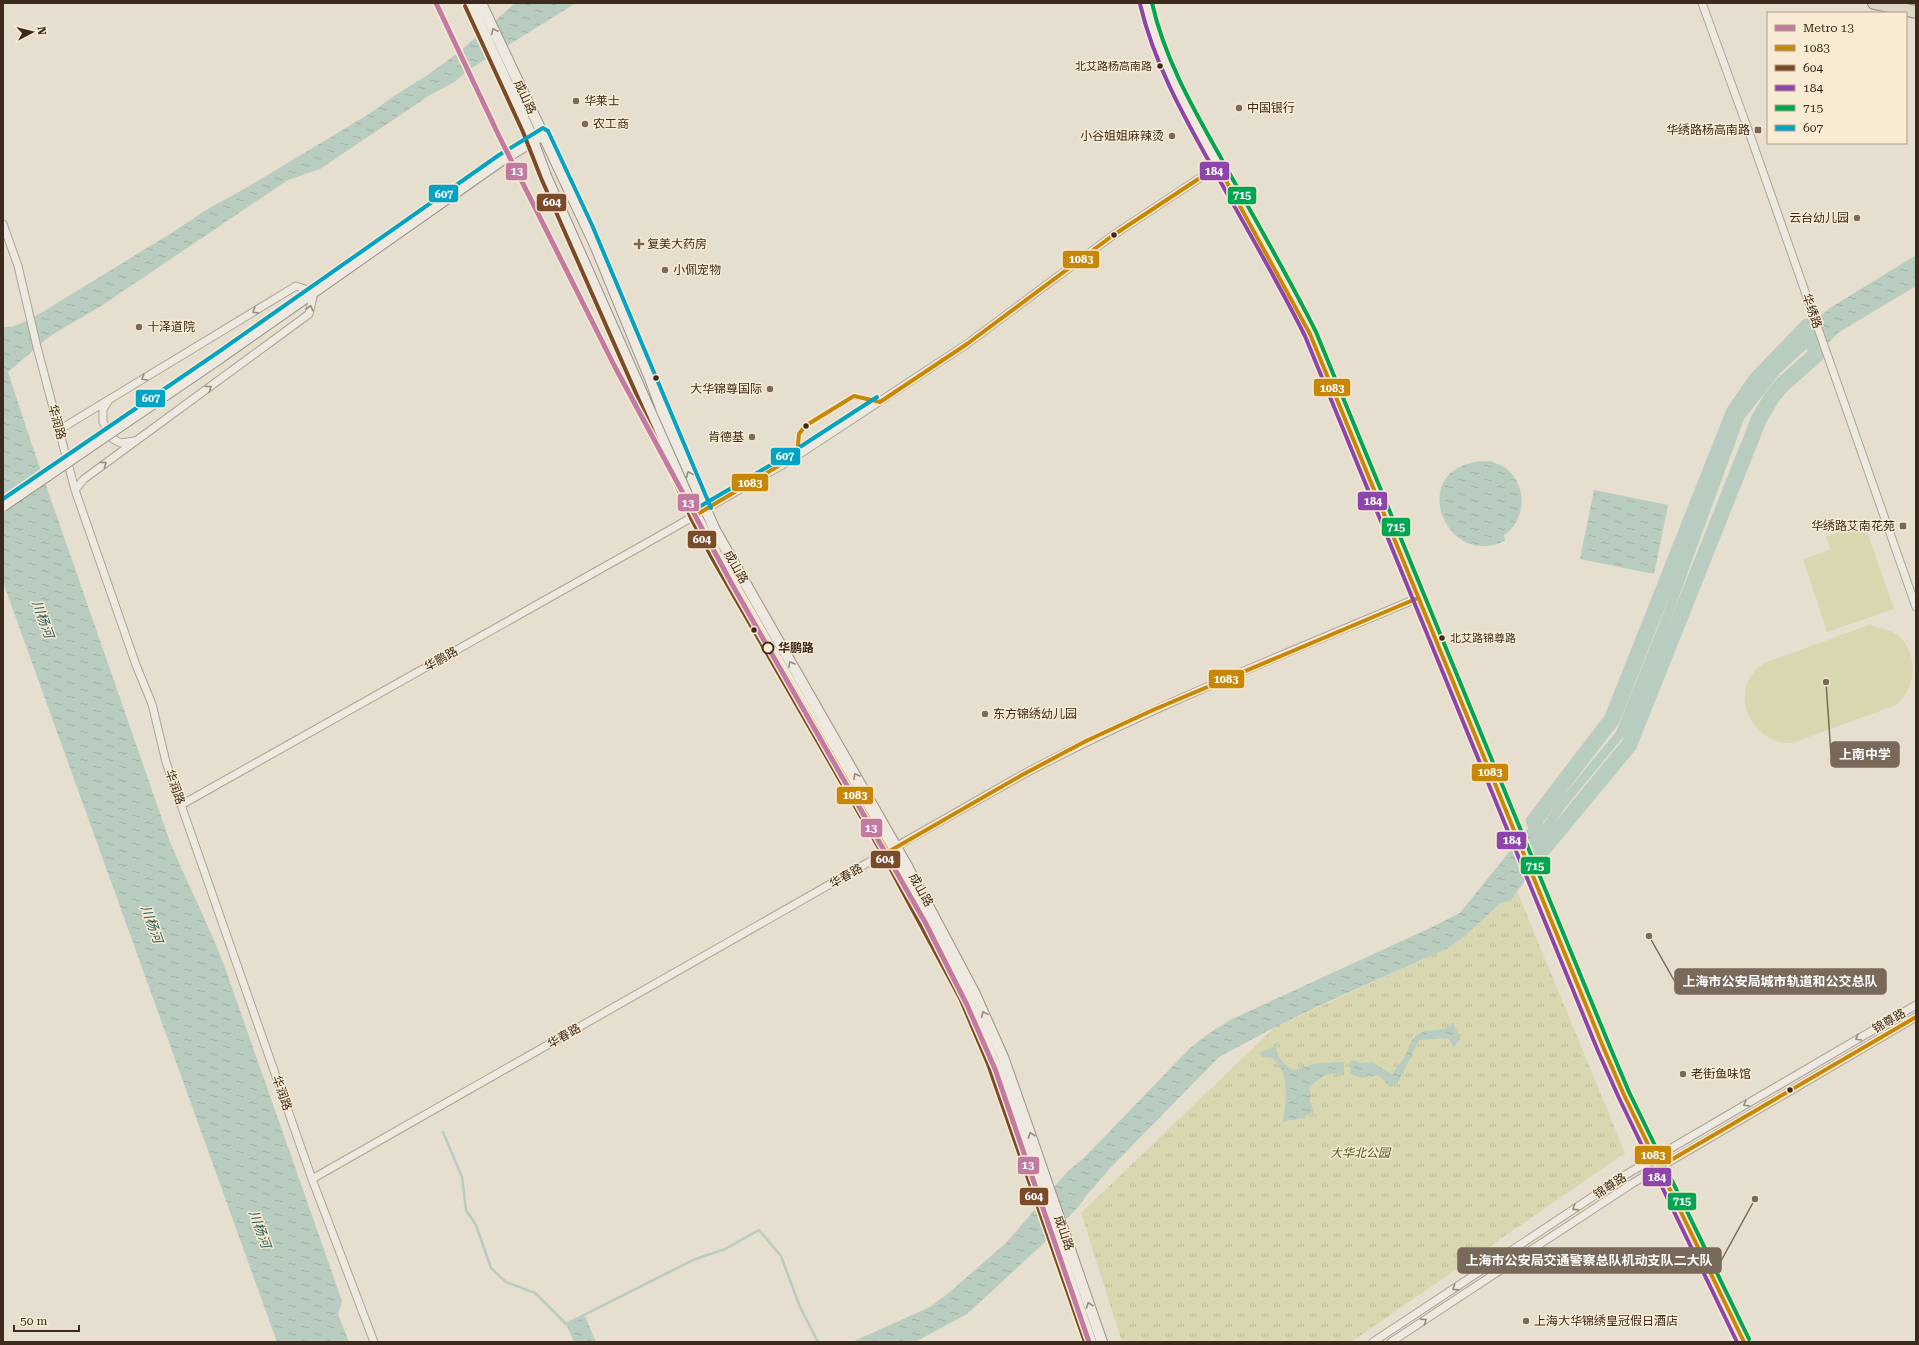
<svg xmlns="http://www.w3.org/2000/svg" width="1919" height="1345" viewBox="0 0 1919 1345" font-family="'Roboto Serif','Noto Sans SC',serif">
<style>
.grass{fill:#d8d7af}
.park{fill:url(#park-tufts)}
.water{fill:url(#water-ripples)}
.lines{fill:none;stroke-linecap:round;stroke-linejoin:round}
.stream{stroke:#b8ccbf;stroke-width:2.5}
.canal{stroke:#b8ccbf;stroke-width:9}
.river{stroke:#b8ccbf;stroke-width:16}
.minor-casing{stroke:#aca396;stroke-width:9}
.tertiary-casing{stroke:#aca396;stroke-width:11}
.secondary-casing{stroke:#9b9286;stroke-width:12}
.trunk-casing{stroke:#91887d;stroke-width:14}
.minor{stroke:#eee9e0;stroke-width:7}
.tertiary{stroke:#eee9e0;stroke-width:9}
.secondary{stroke:#eee9e0;stroke-width:10}
.trunk{stroke:#e0d6c8;stroke-width:12}
.secondary-bridge-casing{stroke:#9b9286;stroke-width:12;stroke-linecap:butt}
.secondary-bridge{stroke:#eee9e0;stroke-width:10}
.bus-1-casing{stroke:#f8ebd3;stroke-width:7}
.bus-2-casing{stroke:#f8ebd3;stroke-width:7}
.bus-3-casing{stroke:#f8ebd3;stroke-width:7}
.bus-4-casing{stroke:#f8ebd3;stroke-width:7}
.bus-5-casing{stroke:#f8ebd3;stroke-width:7}
.bus-1{stroke:#c88707;stroke-width:4}
.bus-2{stroke:#7a4b2a;stroke-width:4}
.bus-3{stroke:#8e44ad;stroke-width:4}
.bus-4{stroke:#00a651;stroke-width:4}
.bus-5{stroke:#03a3c5;stroke-width:4}
.metro-1-casing{stroke:#f8ebd3;stroke-width:8}
.metro-1{stroke:#c27aa2;stroke-width:5}
.oneway{stroke:#958a7e}
.bus-dot{fill:#3c2a1d;stroke:#f8ebd3;stroke-width:1.5}
.poi-dot{fill:#78695b;stroke:#f8ebd3;stroke-width:1.5}
.stop-dot{fill:#f8ebd3;stroke:#3c2a1d;stroke-width:2}
.labels{text-anchor:middle;dominant-baseline:central;stroke-width:3;stroke-linejoin:round;paint-order:stroke}
.bus-label{font-size:11px;fill:#3c2a1d;stroke:#f8ebd3;text-anchor:end}
.street-label{font-size:12px;fill:#3c2a1d;stroke:#f8ebd3}
.poi-label{font-size:12px;fill:#3c2a1d;stroke:#f8ebd3;text-anchor:start}
.stop-label{font-size:12px;font-weight:bold;fill:#3c2a1d;stroke:#f8ebd3;text-anchor:start}
.park-label{font-size:12px;font-style:italic;fill:#4f5a22;stroke:#f8ebd3}
.water-label{font-size:13px;font-style:italic;fill:#2b5d57;stroke:#f8ebd3}
.leader{fill:none;stroke:#78695b;stroke-width:1.5}
.callout-dot{fill:#78695b;stroke:#f8ebd3;stroke-width:1.5}
.callout{fill:#78695b;stroke:#78695b;stroke-width:1.5}
.callout-label{font-size:13px;text-anchor:middle;font-weight:bold;fill:#fff}
.line-badge{stroke:#f8ebd3;stroke-width:1.5}
.badge-label{font-size:11px;text-anchor:middle;font-weight:bold;fill:#fff}
</style>
<defs>
<pattern id="park-tufts" width="24" height="20" patternUnits="userSpaceOnUse"><rect width="24" height="20" fill="#d8d7af"/><path d="M3 7l-1-3M5 7V3M7 7l1-3M15 17l-1-3M17 17v-4M19 17l1-3" fill="none" stroke="#bab996"/></pattern>
<pattern id="water-ripples" width="26" height="14" patternUnits="userSpaceOnUse"><rect width="26" height="14" fill="#b8ccbf"/><path d="M2 4q2-2 4 0t4 0M15 11q2-2 4 0t4 0" fill="none" stroke="#9fafa4"/></pattern>
</defs>
<rect width="100%" height="100%" fill="#e6dece"/>
<path class="grass" d="M1864,523L1894,609L1827,632L1803,559L1831,550L1826,537Z
M1869,625C1878,627 1890,630 1898,635C1919,655 1917,686 1896,705L1792,743C1749,744 1726,688 1764,663Z"/>
<path class="park" d="M1517,891L1625,1153L1351,1342H1122L1081,1213L1275,1027L1446,949Z"/>
<path class="water" d="M515,3H576L470,69L454,82L430,95L320,169L288,180L101,306L50,336L8,372L32,445L170,842C187,883 208,923 224,965L342,1301L338,1314L349,1342H277L3,582V327C17,328 29,319 41,313L173,232L206,210L246,188L369,114L394,96L429,74L459,52Z
M1916,255V286L1839,332L1817,354L1808,326L1830,308Z
M1490,461C1497,464 1504,465 1509,471C1528,489 1525,521 1504,535L1505,541C1442,571 1403,460 1490,461Z
M1594,490L1668,505L1654,574L1580,559Z
M1534,821L1544,848L1522,885L1510,901L1501,903L1465,936L1446,949L1325,1003L1275,1027L1219,1057L1113,1165L1085,1197L1079,1206L1044,1243L967,1314L915,1342H852L930,1307L951,1291L1007,1242L1068,1171L1084,1158L1190,1048L1211,1032L1232,1019L1428,929L1460,913Z
M1453,1022L1460,1039L1454,1047L1448,1038L1419,1040L1399,1081L1391,1087L1378,1075L1361,1078L1350,1073L1351,1060L1362,1063L1372,1062L1392,1074C1396,1068 1401,1063 1405,1056C1409,1049 1410,1040 1417,1035C1427,1027 1445,1034 1453,1022Z
M1276,1045C1275,1055 1285,1067 1294,1070L1318,1063L1344,1062V1075C1330,1070 1320,1077 1310,1087V1101L1314,1112L1306,1115L1305,1118L1285,1121L1282,1124C1286,1107 1291,1070 1273,1059C1269,1056 1263,1056 1258,1054Z
M585,1316L596,1342H574L566,1324Z"/>
<g class="lines">
<path class="stream" d="M443,1132L462,1177L466,1210L476,1225L491,1268L506,1282L535,1293L566,1324L693,1260L725,1249L759,1230L781,1256L800,1307L818,1342"/>
<path class="canal" d="M1534,846L1560,807L1620,734L1664,624L1740,417L1777,370L1819,331"/>
<path class="river" d="M1808,326L1817,354L1782,385L1772,397L1759,419L1629,745L1544,848L1534,821L1612,719L1734,412L1756,380Z"/>
<defs>
<path id="minor" d="M1702,3L1750,135L1916,607
M3,224L18,266L37,347L75,490L136,665L152,704L166,762L312,1179L374,1342
M109,400L103,409V422L113,439L121,443L134,441
M59,430L296,286L314,292L309,314L84,479L75,490
M181,805L668,531L789,461L967,344L1112,236L1218,166
M312,1179L1022,775C1150,707 1285,654 1418,598
M1373,1342L1627,1174L1916,1005
M1391,1342L1633,1183L1916,1017"/>
<path id="tertiary" d="M1146,3C1157,60 1183,103 1211,153C1244,213 1280,272 1310,334L1604,1049L1624,1095L1744,1342"/>
<path id="secondary" d="M470,3L529,130L546,176L696,515L717,555L888,852L932,932L965,995L994,1062L1019,1131L1091,1342
M481,3L595,245L651,381L662,411L715,530L907,866L974,992L1003,1057L1028,1128L1102,1342
M220,358L502,160L538,138"/>
<path id="trunk" d="M1874,3L1916,12"/>
</defs>
<use href="#minor" class="minor-casing"/>
<use href="#tertiary" class="tertiary-casing"/>
<use href="#secondary" class="secondary-casing"/>
<use href="#trunk" class="trunk-casing"/>
<use href="#minor" class="minor"/>
<use href="#tertiary" class="tertiary"/>
<use href="#secondary" class="secondary"/>
<use href="#trunk" class="trunk"/>
<defs>
<path id="secondary-bridge" d="M3,506L220,358"/>
</defs>
<use href="#secondary-bridge" class="secondary-bridge-casing"/>
<use href="#secondary-bridge" class="secondary-bridge"/>
<defs>
<path id="bus-1" d="M1418,598L1153,710L1086,741L1022,775L888,852L717,555L696,515L797,455L799,434L805,426L854,396L880,402L967,344L1112,236L1218,166L1310,334L1604,1049L1624,1095L1744,1342
M1659,1167L1916,1017"/>
<path id="bus-2" d="M465,6L523,132L541,178L691,518L712,558L883,855L960,998L988,1064L1085,1342"/>
<path id="bus-3" d="M1140,4C1154,63 1182,113 1211,165C1243,222 1276,278 1305,336L1598,1051L1619,1098L1737,1342"/>
<path id="bus-4" d="M1152,3C1165,60 1193,108 1221,158C1253,216 1286,272 1316,332L1610,1047L1629,1092L1749,1339"/>
<path id="bus-5" d="M3,499L217,353L499,155L543,128L548,131L592,225L711,508
M695,499L699,507L786,456L877,397"/>
</defs>
<use href="#bus-1" class="bus-1-casing"/>
<use href="#bus-2" class="bus-2-casing"/>
<use href="#bus-3" class="bus-3-casing"/>
<use href="#bus-4" class="bus-4-casing"/>
<use href="#bus-5" class="bus-5-casing"/>
<use href="#bus-1" class="bus-1"/>
<use href="#bus-2" class="bus-2"/>
<use href="#bus-3" class="bus-3"/>
<use href="#bus-4" class="bus-4"/>
<use href="#bus-5" class="bus-5"/>
<defs>
<path id="metro-1" d="M436,3L499,136L615,367L733,586L925,922L967,1005L995,1069L1089,1342"/>
</defs>
<use href="#metro-1" class="metro-1-casing"/>
<use href="#metro-1" class="metro-1"/>
</g>
<defs><path id="oneway-chevron" d="M-2-3.5L2.5 0L-2 3.5" fill="none" stroke-width="1.6" stroke-linecap="round" stroke-linejoin="round"/></defs>
<g class="oneway">
<use href="#oneway-chevron" transform="translate(494 31) rotate(-116)"/>
<use href="#oneway-chevron" transform="translate(310 308) rotate(-76)"/>
<use href="#oneway-chevron" transform="translate(255 311) rotate(149)"/>
<use href="#oneway-chevron" transform="translate(144 378) rotate(149)"/>
<use href="#oneway-chevron" transform="translate(209 388) rotate(-36)"/>
<use href="#oneway-chevron" transform="translate(104 464) rotate(-36)"/>
<use href="#oneway-chevron" transform="translate(689 474) rotate(-114)"/>
<use href="#oneway-chevron" transform="translate(791 664) rotate(-120)"/>
<use href="#oneway-chevron" transform="translate(856 776) rotate(-120)"/>
<use href="#oneway-chevron" transform="translate(984 1014) rotate(-114)"/>
<use href="#oneway-chevron" transform="translate(1858 1038) rotate(150)"/>
<use href="#oneway-chevron" transform="translate(1746 1104) rotate(150)"/>
<use href="#oneway-chevron" transform="translate(1031 1135) rotate(-109)"/>
<use href="#oneway-chevron" transform="translate(1575 1208) rotate(147)"/>
<use href="#oneway-chevron" transform="translate(1455 1288) rotate(147)"/>
<use href="#oneway-chevron" transform="translate(1089 1305) rotate(-109)"/>
<use href="#oneway-chevron" transform="translate(1424 1321) rotate(-33)"/>
</g>
<g class="bus-dot">
<circle cx="1160" cy="66" r="3.5"/>
<circle cx="1114" cy="235" r="3.5"/>
<circle cx="656" cy="378" r="3.5"/>
<circle cx="806" cy="426" r="3.5"/>
<circle cx="754" cy="630" r="3.5"/>
<circle cx="1442" cy="638" r="3.5"/>
<circle cx="1790" cy="1090" r="3.5"/>
</g>
<g class="poi-dot">
<circle cx="576" cy="101" r="4"/>
<circle cx="1239" cy="108" r="4"/>
<circle cx="585" cy="124" r="4"/>
<rect x="1754" y="126" width="8" height="8" rx="2"/>
<circle cx="1172" cy="136" r="4"/>
<circle cx="1857" cy="218" r="4"/>
<path d="M637 238h4v4h4v4h-4v4h-4v-4h-4v-4h4z"/>
<circle cx="665" cy="270" r="4"/>
<circle cx="139" cy="327" r="4"/>
<circle cx="770" cy="389" r="4"/>
<circle cx="752" cy="437" r="4"/>
<rect x="1899" y="522" width="8" height="8" rx="2"/>
<circle cx="985" cy="714" r="4"/>
<circle cx="1683" cy="1074" r="4"/>
<circle cx="1526" cy="1321" r="4"/>
</g>
<circle class="stop-dot" cx="768" cy="648" r="5.5"/>
<g class="labels">
<g class="bus-label">
<text x="1152" y="66">北艾路杨高南路</text>
<text x="1450" y="638" text-anchor="start">北艾路锦尊路</text>
</g>
<g class="street-label">
<text transform="translate(525 97) rotate(65)">成山路</text>
<text transform="translate(1812 311) rotate(71)">华绣路</text>
<text transform="translate(57 422) rotate(75)">华润路</text>
<text transform="translate(736 567) rotate(61)">成山路</text>
<text transform="translate(441 659) rotate(-29)">华鹏路</text>
<text transform="translate(175 787) rotate(71)">华润路</text>
<text transform="translate(846 876) rotate(-30)">华春路</text>
<text transform="translate(921 890) rotate(61)">成山路</text>
<text transform="translate(1889 1021) rotate(-30)">锦尊路</text>
<text transform="translate(564 1036) rotate(-30)">华春路</text>
<text transform="translate(282 1093) rotate(71)">华润路</text>
<text transform="translate(1610 1186) rotate(-33)">锦尊路</text>
<text transform="translate(1064 1233) rotate(71)">成山路</text>
</g>
<g class="poi-label">
<text x="584" y="101">华莱士</text>
<text x="1247" y="108">中国银行</text>
<text x="593" y="124">农工商</text>
<text x="1750" y="130" text-anchor="end">华绣路杨高南路</text>
<text x="1164" y="136" text-anchor="end">小谷姐姐麻辣烫</text>
<text x="1849" y="218" text-anchor="end">云台幼儿园</text>
<text x="647" y="244">复美大药房</text>
<text x="673" y="270">小佩宠物</text>
<text x="147" y="327">十泽道院</text>
<text x="762" y="389" text-anchor="end">大华锦尊国际</text>
<text x="744" y="437" text-anchor="end">肯德基</text>
<text x="1895" y="526" text-anchor="end">华绣路艾南花苑</text>
<text x="993" y="714">东方锦绣幼儿园</text>
<text x="1691" y="1074">老街鱼味馆</text>
<text x="1534" y="1321">上海大华锦绣皇冠假日酒店</text>
</g>
<g class="stop-label">
<text x="778" y="648">华鹏路</text>
</g>
<g class="park-label">
<text x="1360" y="1153">大华北公园</text>
</g>
<g class="water-label">
<text transform="translate(43 619) rotate(70)">川杨河</text>
<text transform="translate(152 924) rotate(70)">川杨河</text>
<text transform="translate(260 1229) rotate(70)">川杨河</text>
</g>
</g>
<path class="leader" d="M1826 682L1831 755M1649 936L1675 982M1755 1199L1721 1261"/>
<g class="callout-dot">
<circle cx="1826" cy="682" r="4"/>
<circle cx="1649" cy="936" r="4"/>
<circle cx="1755" cy="1199" r="4"/>
</g>
<g class="callout">
<rect x="1831" y="742" width="68" height="25" rx="4"/>
<rect x="1675" y="969" width="211" height="25" rx="4"/>
<rect x="1458" y="1248" width="263" height="25" rx="4"/>
</g>
<g class="callout-label">
<text x="1865" y="759">上南中学</text>
<text x="1780" y="986">上海市公安局城市轨道和公交总队</text>
<text x="1589" y="1265">上海市公安局交通警察总队机动支队二大队</text>
</g>
<g class="line-badge">
<rect x="1199" y="161" width="31" height="20" rx="4" fill="#8e44ad"/>
<rect x="505" y="162" width="23" height="19" rx="4" fill="#c27aa2"/>
<rect x="428" y="184" width="31" height="19" rx="4" fill="#03a3c5"/>
<rect x="1227" y="186" width="30" height="19" rx="4" fill="#00a651"/>
<rect x="536" y="193" width="31" height="19" rx="4" fill="#7a4b2a"/>
<rect x="1062" y="250" width="38" height="19" rx="4" fill="#c88707"/>
<rect x="1313" y="378" width="38" height="19" rx="4" fill="#c88707"/>
<rect x="135" y="389" width="31" height="19" rx="4" fill="#03a3c5"/>
<rect x="770" y="447" width="31" height="19" rx="4" fill="#03a3c5"/>
<rect x="731" y="473" width="38" height="19" rx="4" fill="#c88707"/>
<rect x="1357" y="491" width="31" height="20" rx="4" fill="#8e44ad"/>
<rect x="677" y="493" width="23" height="19" rx="4" fill="#c27aa2"/>
<rect x="1381" y="517" width="30" height="20" rx="4" fill="#00a651"/>
<rect x="687" y="530" width="30" height="19" rx="4" fill="#7a4b2a"/>
<rect x="1208" y="669" width="37" height="20" rx="4" fill="#c88707"/>
<rect x="1471" y="763" width="38" height="19" rx="4" fill="#c88707"/>
<rect x="836" y="786" width="38" height="19" rx="4" fill="#c88707"/>
<rect x="860" y="818" width="23" height="20" rx="4" fill="#c27aa2"/>
<rect x="1496" y="831" width="31" height="19" rx="4" fill="#8e44ad"/>
<rect x="870" y="850" width="31" height="19" rx="4" fill="#7a4b2a"/>
<rect x="1520" y="856" width="31" height="19" rx="4" fill="#00a651"/>
<rect x="1634" y="1145" width="38" height="20" rx="4" fill="#c88707"/>
<rect x="1017" y="1156" width="23" height="19" rx="4" fill="#c27aa2"/>
<rect x="1642" y="1167" width="30" height="20" rx="4" fill="#8e44ad"/>
<rect x="1019" y="1187" width="30" height="19" rx="4" fill="#7a4b2a"/>
<rect x="1667" y="1192" width="30" height="19" rx="4" fill="#00a651"/>
</g>
<g class="badge-label">
<text x="1214" y="175">184</text>
<text x="517" y="175">13</text>
<text x="444" y="198">607</text>
<text x="1242" y="199">715</text>
<text x="552" y="206">604</text>
<text x="1081" y="263">1083</text>
<text x="1332" y="392">1083</text>
<text x="151" y="402">607</text>
<text x="785" y="460">607</text>
<text x="750" y="487">1083</text>
<text x="1373" y="505">184</text>
<text x="688" y="507">13</text>
<text x="1396" y="531">715</text>
<text x="702" y="543">604</text>
<text x="1226" y="683">1083</text>
<text x="1490" y="776">1083</text>
<text x="855" y="799">1083</text>
<text x="871" y="832">13</text>
<text x="1512" y="844">184</text>
<text x="885" y="863">604</text>
<text x="1535" y="870">715</text>
<text x="1653" y="1159">1083</text>
<text x="1028" y="1169">13</text>
<text x="1657" y="1181">184</text>
<text x="1034" y="1200">604</text>
<text x="1682" y="1205">715</text>
</g>
<rect width="1919" height="1345" fill="none" stroke="#3c2a1d" stroke-width="8"/>
<rect x="1767" y="12" width="140" height="132" fill="#f8ebd3" stroke="#ad9e8a"/>
<rect x="1775" y="25" width="20" height="6" fill="#c27aa2" stroke="#ad9e8a"/>
<text x="1803" y="32" font-size="12" fill="#3c2a1d">Metro 13</text>
<rect x="1775" y="45" width="20" height="6" fill="#c88707" stroke="#ad9e8a"/>
<text x="1803" y="52" font-size="12" fill="#3c2a1d">1083</text>
<rect x="1775" y="65" width="20" height="6" fill="#7a4b2a" stroke="#ad9e8a"/>
<text x="1803" y="72" font-size="12" fill="#3c2a1d">604</text>
<rect x="1775" y="85" width="20" height="6" fill="#8e44ad" stroke="#ad9e8a"/>
<text x="1803" y="92" font-size="12" fill="#3c2a1d">184</text>
<rect x="1775" y="105" width="20" height="6" fill="#00a651" stroke="#ad9e8a"/>
<text x="1803" y="112" font-size="12" fill="#3c2a1d">715</text>
<rect x="1775" y="125" width="20" height="6" fill="#03a3c5" stroke="#ad9e8a"/>
<text x="1803" y="132" font-size="12" fill="#3c2a1d">607</text>
<g transform="translate(32 32) rotate(83)" stroke="#f8ebd3" stroke-width="3" paint-order="stroke">
<path d="M0-3L7 15L0 10L-7 15Z" fill="#3c2a1d"/>
<text y="-6" font-size="11" font-weight="bold" text-anchor="middle" fill="#3c2a1d">N</text>
</g>
<path d="M14 1325v6h65v-6" fill="none" stroke="#3c2a1d" stroke-width="2"/>
<text x="20" y="1325" font-size="12" fill="#3c2a1d" stroke="#f8ebd3" stroke-width="3" paint-order="stroke">50 m</text>
</svg>
